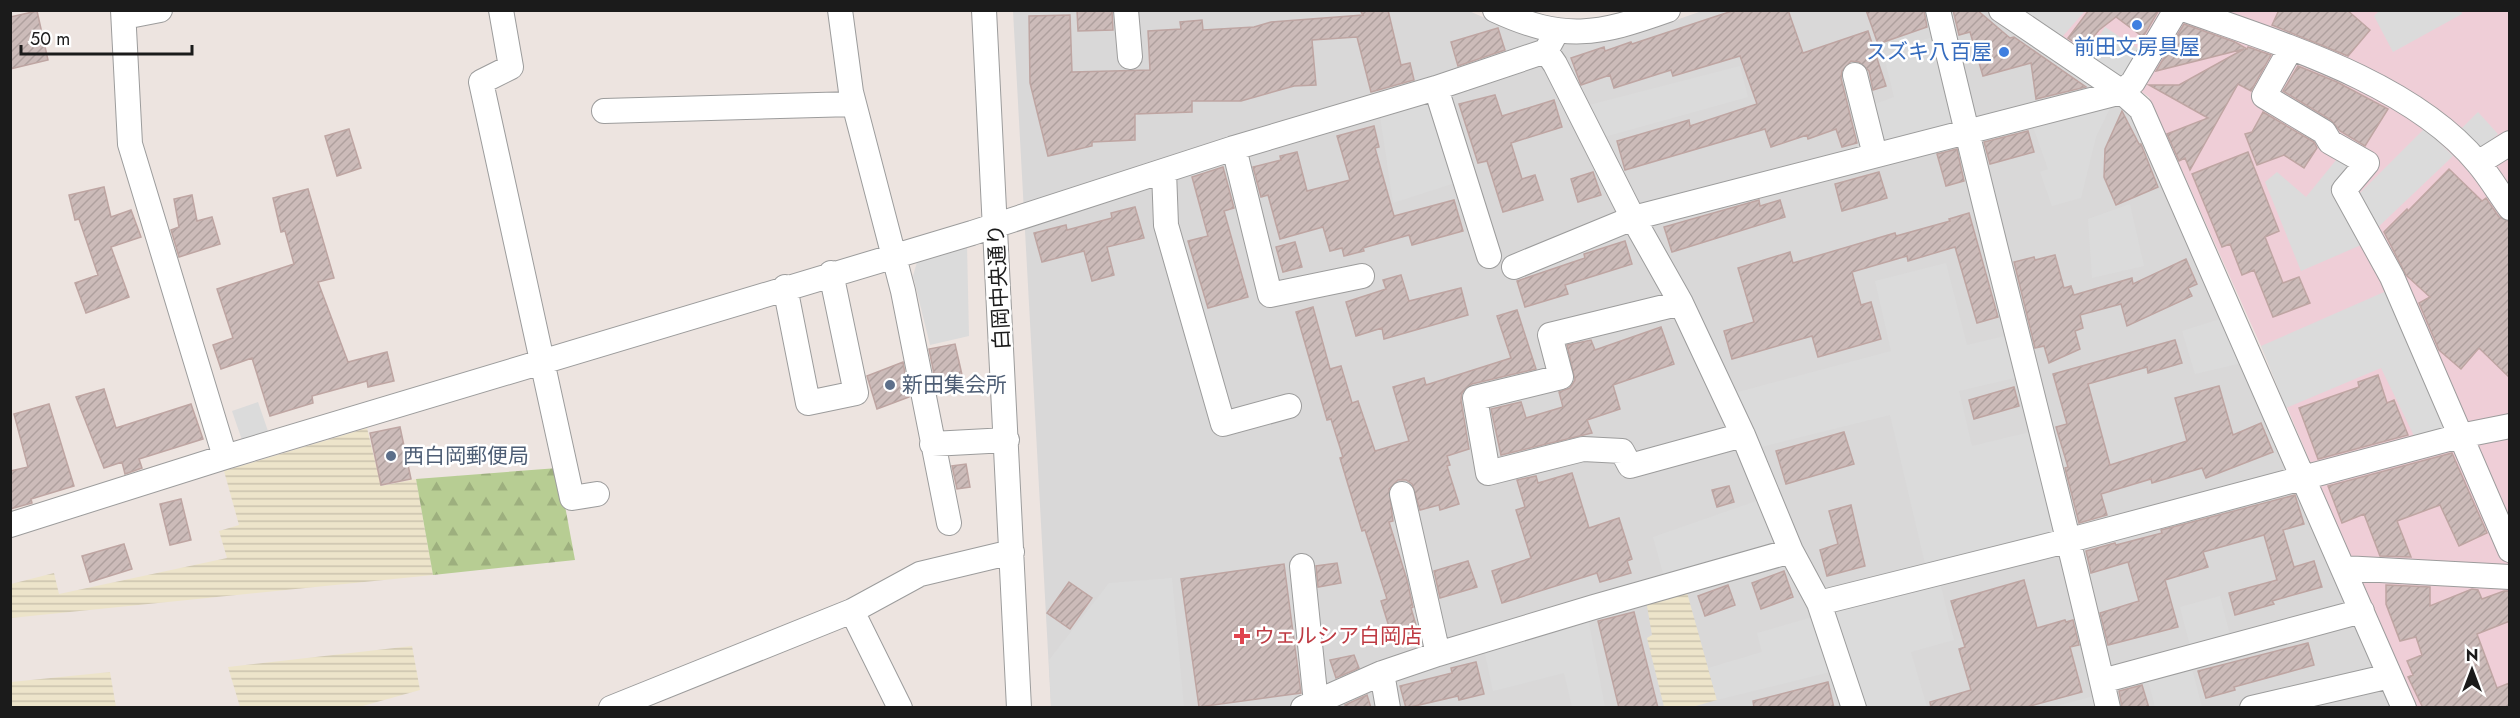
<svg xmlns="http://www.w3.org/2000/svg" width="2520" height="718" viewBox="0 0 2520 718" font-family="Jost,'Noto Sans JP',sans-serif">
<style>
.residential{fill:#d9d8d8}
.commercial{fill:#efced7}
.farmland{fill:url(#farmland-rules)}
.forest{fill:url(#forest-firs)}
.parking{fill:#dbdbdb}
.building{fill:url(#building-hatch);stroke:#bea5a2;stroke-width:1.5}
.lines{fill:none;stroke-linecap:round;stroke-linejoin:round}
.minor-casing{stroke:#9c9c9c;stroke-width:26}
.minor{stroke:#fff;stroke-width:24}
.shop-dot{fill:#3f7fe0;stroke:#fff;stroke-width:2}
.service-dot{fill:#5c6f8a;stroke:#fff;stroke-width:2}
.health-dot{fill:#e0444e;stroke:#fff;stroke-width:2}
.labels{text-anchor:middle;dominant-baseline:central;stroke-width:5;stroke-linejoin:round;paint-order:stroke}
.shop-label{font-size:21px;fill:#366cbe;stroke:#fff}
.street-label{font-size:21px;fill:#1b1b1b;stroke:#fff}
.service-label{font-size:21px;fill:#4e5e75;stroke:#fff;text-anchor:start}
.health-label{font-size:21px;fill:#be3a42;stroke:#fff;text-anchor:start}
</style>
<defs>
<pattern id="farmland-rules" width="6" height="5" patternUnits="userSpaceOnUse" patternTransform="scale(1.5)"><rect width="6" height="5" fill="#ede4ca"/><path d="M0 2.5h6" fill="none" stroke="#cbc3ad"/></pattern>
<pattern id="forest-firs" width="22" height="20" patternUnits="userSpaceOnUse" patternTransform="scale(1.5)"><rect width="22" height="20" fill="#b7cd93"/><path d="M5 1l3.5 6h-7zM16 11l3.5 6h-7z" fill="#9daf7e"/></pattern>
<pattern id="building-hatch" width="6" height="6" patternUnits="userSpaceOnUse" patternTransform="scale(1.5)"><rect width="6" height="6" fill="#ccbbb9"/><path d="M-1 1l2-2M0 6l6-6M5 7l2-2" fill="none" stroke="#afa09e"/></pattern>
</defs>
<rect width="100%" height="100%" fill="#ede4e0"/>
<path class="residential" d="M1013,11H1469L1508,28L1529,35L1587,42L1624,38L1702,11H1986L2132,113L2393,707H1051Z"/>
<path class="commercial" d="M2024,11H2509V707H2414L2261,346L2149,97Z"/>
<path class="farmland" d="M367,428L381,486L416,479L433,575L11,618V584L54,573L59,594L227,558L219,531L239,525L224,471Z
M1686,589L1717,700L1692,707H1664L1647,638L1652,635L1646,600Z
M412,646L420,690L359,707H240L228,667Z
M110,672L116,707H11V682Z"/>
<path class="forest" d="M558,468L575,560L433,575L416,479Z"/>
<path class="parking" d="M2380,10H2461L2462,14L2393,52L2374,16Z
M2024,11H2085L2062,37Z
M2105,27L2140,50L2122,78L2087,55Z
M1936,36L1960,120L1952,128L1881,145L1872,105L1894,97L1883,52Z
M1740,66L1748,97L1604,137L1585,106Z
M1430,102L1455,183L1393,203L1380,116Z
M2113,102L2096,137L2081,198L2052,206L2040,172L2048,169L2031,121Z
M2478,112L2498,134L2479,152L2459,131Z
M2425,128L2453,156L2373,232L2356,197Z
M2341,154L2361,167L2338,191L2368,242L2301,271L2265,182L2277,172L2306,197Z
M2130,204L2144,266L2092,278L2088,219Z
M967,244L969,336L930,345L913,276L917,262Z
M1946,263L1967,345L2009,335L2019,377L1959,391L1972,446L2034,431L2056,525L2052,536L1926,568L1890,415L1757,448L1734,393L1891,351L1875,281Z
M2391,289L2455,430L2417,442L2381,368L2286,408L2261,346Z
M2223,318L2242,363L2195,374L2182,331Z
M258,402L269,434L243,443L232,411Z
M1762,499L1781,539L1775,550L1664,577L1653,537Z
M1172,578L1184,707H1051L1049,660L1109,583Z
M1940,582L1954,640L1911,652L1927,707H1863L1833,617L1835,608Z
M2220,596L2231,639L2191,650L2180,607Z
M1813,617L1834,671L1717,700L1708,668L1762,652L1757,633Z
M1588,618L1605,707H1572L1564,673L1493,691L1484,649Z
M2191,665L2202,707H2155L2147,676Z
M2098,695L2101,708H2049Z"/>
<path class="building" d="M1077,10H1112L1113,30L1078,31Z
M1360,10H1388L1401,65L1410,63L1414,80L1371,92L1357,37L1312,40L1316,85L1294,86L1241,101H1192V112L1135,114V140L1092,142V146L1048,156L1030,83L1029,16L1070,15L1072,72L1150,70L1148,31L1181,29L1180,22L1202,20L1203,30L1254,27L1271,22L1363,15Z
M1735,10H1788L1803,53L1868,31L1886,86L1873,90L1869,71L1859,62L1851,61L1842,71L1841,78L1857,143L1842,147L1836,129L1808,139L1807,135L1771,147L1765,129L1625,170L1617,141L1689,120L1690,126L1757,104L1740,56L1673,76L1671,70L1614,88L1610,75L1581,85L1571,58L1604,47L1605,51L1631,42L1632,44Z
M1866,10H1924L1927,27L1878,44Z
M1953,10H1977L2010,38L2014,37L2086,87L2036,99L2031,63L1983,76L1970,32L1959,35Z
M2089,10H2159L2143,37L2116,17L2099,30L2084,49L2068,38Z
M2279,10H2347L2370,30L2348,56L2272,25Z
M37,11L48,60L10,69V17Z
M2184,24L2235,42L2247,49L2248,47L2271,55L2251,91L2238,84L2190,170L2185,158L2179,161L2167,134L2208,118L2149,85H2179L2244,49L2156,71Z
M1498,28L1505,50L1458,66L1451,42Z
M2298,66L2337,82L2388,109L2365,146L2340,131L2331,120L2283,91Z
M1495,95L1502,116L1554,100L1562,127L1511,143L1522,179L1535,175L1543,200L1503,212L1487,161L1478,163L1459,104Z
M2122,111L2139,144H2141L2158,187L2116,205L2104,177L2105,149Z
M2263,112L2314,142L2317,148L2304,168L2284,155L2257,165L2245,134L2252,132Z
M1374,126L1379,147L1375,148L1394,216L1454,200L1463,231L1412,245L1409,235L1363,248L1364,251L1344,256L1342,248L1330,251L1323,227L1280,239L1268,195L1261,197L1253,167L1281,160L1280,156L1297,152L1307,191L1350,180L1337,136Z
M349,129L361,168L337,176L325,136Z
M2028,131L2034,152L1990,164L1984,142Z
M1957,149L1964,181L1946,186L1937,154Z
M2248,152L2279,231L2265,237L2283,283L2299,277L2310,303L2273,317L2254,270L2242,275L2230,244L2222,247L2192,174Z
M1223,167L1234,208L1224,211L1248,297L1208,308L1188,241L1208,236L1192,177Z
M2449,169L2482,201L2486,198L2499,217L2510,222V378L2479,348L2461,369L2439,350L2419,303L2430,297L2406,275L2384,232L2407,209L2408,211Z
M1593,172L1601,195L1578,202L1571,179Z
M1879,172L1887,198L1842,211L1835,184Z
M104,187L111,217L131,210L141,237L111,247L129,297L86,313L75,283L98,275L79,219L75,220L69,195Z
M308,189L334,278L318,282L348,362L387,352L394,381L368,387L367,381L312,396L313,403L270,416L252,358L221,369L213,345L233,338L217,289L294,264L285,231L281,232L273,198Z
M192,195L197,221L212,217L220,244L179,257L171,230L179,227L174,199Z
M1759,200L1760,206L1780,200L1785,217L1672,252L1664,227Z
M1135,207L1144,238L1107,247L1114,275L1092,281L1084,251L1042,262L1034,233L1066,225L1067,230L1112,218L1111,213Z
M1969,213L1998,317L1977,323L1955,247L1908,261L1907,256L1852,272L1861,305L1871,302L1881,339L1818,357L1812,336L1732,359L1724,331L1754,322L1738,268L1790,252L1793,263L1895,233L1896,236L1950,221L1949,219Z
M1625,241L1632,264L1565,285L1568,294L1525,307L1517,281L1585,258L1584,254Z
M1295,242L1302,267L1283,272L1276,247Z
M2055,255L2064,288L2071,286L2074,295L2132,278L2133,284L2186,259L2197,284L2188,288L2192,296L2127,326L2121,304L2080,315L2083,328L2075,331L2080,349L2049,363L2044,346L2035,348L2014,262L2034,257L2035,260Z
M1401,275L1409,301L1461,288L1468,315L1384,339L1382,328L1356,336L1346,302L1386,289L1383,280Z
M1313,307L1330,369L1341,366L1352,403L1358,401L1375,451L1409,441L1393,387L1424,378L1426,385L1511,358L1497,316L1517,310L1536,369L1472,384L1462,393L1461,400L1469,449L1447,456L1450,465L1447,466L1459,504L1440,510L1439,505L1420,510L1412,484L1406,480H1398L1389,489L1393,521L1389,522L1407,580L1413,607L1411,608L1420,639L1395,646L1381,601L1387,599L1365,530L1362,531L1340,458L1343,457L1331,419L1327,420L1296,312Z
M1661,327L1674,364L1613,385L1620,409L1587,420L1592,433L1501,455L1491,409L1521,402L1526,418L1563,407L1559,392L1570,388L1575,380L1567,345L1591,340L1595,350Z
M2175,340L2182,363L2148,373L2147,367L2088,384L2110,465L2187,441L2175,398L2219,386L2233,435L2261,423L2273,452L2206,478L2202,468L2152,483L2151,479L2101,494L2107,515L2079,523L2065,468L2068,467L2056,427L2067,424L2053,374Z
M955,344L965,388L938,394L929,349Z
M903,362L909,397L877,409L867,376Z
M2378,375L2387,403L2394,400L2408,435L2318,459L2299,408L2359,387L2358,382Z
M2014,387L2019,406L1974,419L1969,400Z
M104,389L116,428L191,404L203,439L139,459L142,468L125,474L122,462L104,468L76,397Z
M49,404L74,486L31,499L32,503L10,509V471L28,467L14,414Z
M400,427L411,479L381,485L370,433Z
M1844,432L1854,464L1786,484L1776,451Z
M2452,453L2487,533L2459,546L2440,505L2397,521L2411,557L2380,556L2364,514L2342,523L2328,486Z
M966,464L970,487L957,489L952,466Z
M1572,473L1589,528L1619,518L1632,559L1627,561L1631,573L1600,582L1597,573L1502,603L1492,571L1531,558L1516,510L1525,507L1517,480L1536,476L1538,483Z
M1729,486L1734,502L1717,507L1712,490Z
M2295,495L2304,524L2283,530L2294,567L2314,561L2322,587L2272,601L2274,604L2235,615L2229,593L2277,580L2264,535L2203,552L2208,567L2165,580L2178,627L2108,645L2100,613L2139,601L2128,562L2091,573L2086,551L2115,543L2116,545L2162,533L2161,530Z
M181,499L191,540L170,545L160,504Z
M1851,505L1865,566L1827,576L1820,550L1838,544L1829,511Z
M124,544L132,569L90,582L82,556Z
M1468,561L1477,587L1440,598L1434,571Z
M1337,563L1341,583L1318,587L1316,566Z
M1284,564L1301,693L1199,707L1181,579Z
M1784,571L1793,597L1761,609L1752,583Z
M2024,580L2037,628L2065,620L2066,622L2073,620L2079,645L2070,647L2082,692L2023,708H1931L1930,702L1971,690L1959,649L1965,647L1951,601Z
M1069,582L1092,598L1070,629L1047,613Z
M1728,585L1735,605L1705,616L1698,596Z
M2386,585L2430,587V606L2472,589L2478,590L2482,599L2504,591H2510V621L2477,634L2497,688L2509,683V708H2423L2408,677L2413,675L2407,661L2422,655L2416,637L2400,641L2386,604Z
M1634,612L1658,708H1619L1598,621Z
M2308,643L2314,665L2234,687L2235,690L2206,698L2198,671Z
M1354,655L1359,668L1336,678L1330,660Z
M1476,662L1484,694L1459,700L1458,696L1406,708L1400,686L1452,673L1451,668Z
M1828,682L1834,708H1754L1753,701Z
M2142,685L2149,708H2122L2119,691Z
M1367,695L1371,708H1346L1345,705Z"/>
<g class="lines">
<defs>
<path id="minor" d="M123,10L130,144L225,457
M501,10L511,67L481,82L572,498L597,494
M840,10L851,92L903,291L949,523
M984,10L1019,708
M1126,10L1130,57
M1495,10C1564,42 1598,35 1668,10
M1938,10C1992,244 2055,474 2108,708
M2001,10L2122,92L2141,109L2404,708
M2186,10C2281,44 2412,83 2478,163C2490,177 2499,193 2510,208
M124,17L160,10
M2291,48L2264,96L2324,132L2330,142L2367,163L2344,190L2392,277L2510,550
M1546,51L1555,64L1633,218L1681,303L1743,435L1791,551L1819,603L1854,708
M1855,75L1875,155
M1436,88L1489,256
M604,111L854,104
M1234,148L1270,295L1362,276
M2478,163L2510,143
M1164,171L1166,225L1223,424L1289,406
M1514,267L1633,218L2122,92L2133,82L2176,10
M785,287L808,403L856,393L831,273
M1681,303L1550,335L1561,377L1475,398L1488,473L1583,449L1622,451L1630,466L1743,435
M932,444L1007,440
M1402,494L1438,654
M10,525L225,457L972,233L1234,148L1436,88L1546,51L1557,31
M1302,566L1316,703
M2343,568L2510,577
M1819,603L2070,540L2460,436L2510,426
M852,611L900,708
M1382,673L1388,708
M2102,681L2362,611
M611,708L852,611L920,574L1012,552
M1303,708L1382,673L1438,654L1594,607L1791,551
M2252,708L2390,676"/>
</defs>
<use href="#minor" class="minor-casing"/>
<use href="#minor" class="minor"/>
</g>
<g class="shop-dot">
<circle cx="2137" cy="25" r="6"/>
<circle cx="2004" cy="52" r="6"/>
</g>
<g class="service-dot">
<circle cx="890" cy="385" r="6"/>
<circle cx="391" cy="456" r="6"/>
</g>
<path class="health-dot" d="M1239 627h6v6h6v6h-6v6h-6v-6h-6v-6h6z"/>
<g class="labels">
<g class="shop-label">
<text x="2137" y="47">前田文房具屋</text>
<text x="1992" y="52" text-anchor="end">スズキ八百屋</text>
</g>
<g class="street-label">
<text transform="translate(999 287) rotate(-93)">白岡中央通り</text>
</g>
<g class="service-label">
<text x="902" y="385">新田集会所</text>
<text x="403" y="456">西白岡郵便局</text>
</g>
<g class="health-label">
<text x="1254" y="636">ウェルシア白岡店</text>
</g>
</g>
<rect width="2520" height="718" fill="none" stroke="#1b1b1b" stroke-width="24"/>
<g transform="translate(2472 670)" stroke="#ffffff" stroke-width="4.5" paint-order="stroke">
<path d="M0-4.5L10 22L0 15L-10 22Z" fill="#1b1b1b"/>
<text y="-9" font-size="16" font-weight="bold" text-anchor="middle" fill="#1b1b1b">N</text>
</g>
<path d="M21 45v9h171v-9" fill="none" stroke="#1b1b1b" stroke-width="3"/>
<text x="30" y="45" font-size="18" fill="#1b1b1b" stroke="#ffffff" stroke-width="4.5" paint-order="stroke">50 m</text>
</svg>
